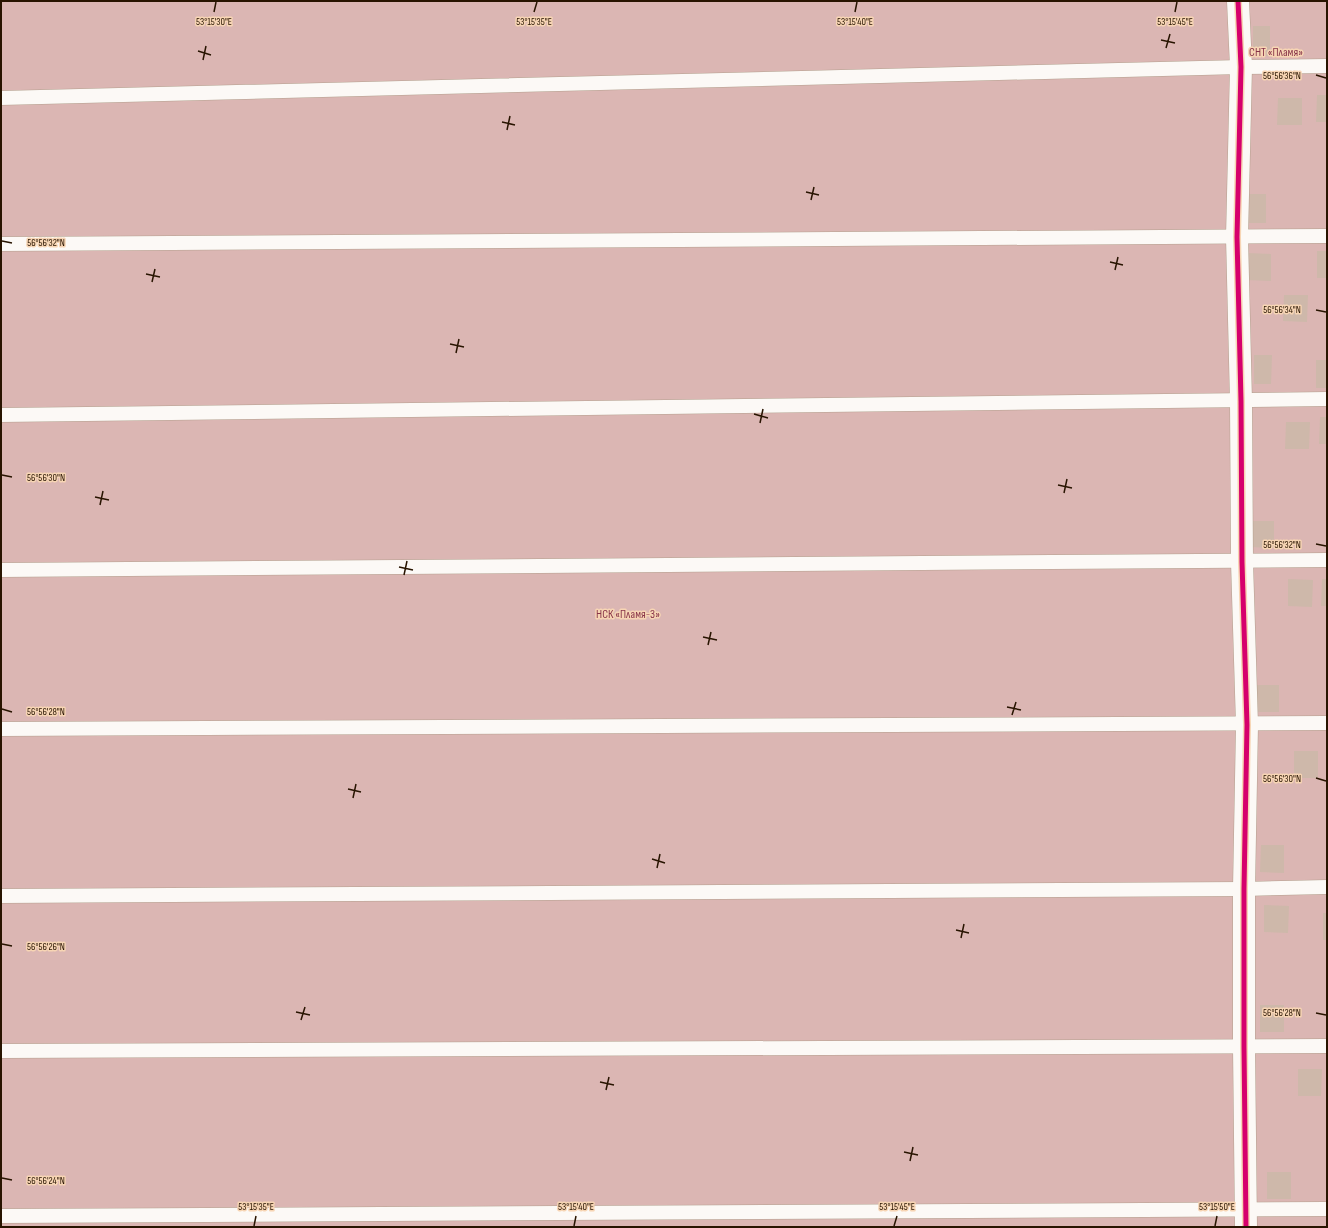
<svg xmlns="http://www.w3.org/2000/svg" width="1328" height="1228" viewBox="0 0 1328 1228" font-family="'Sofia Sans Condensed',sans-serif">
<style>
.garden{fill:#dbb6b3}
.building{fill:#ceb8aa}
.lines{fill:none;stroke-linecap:round;stroke-linejoin:round}
.lane-casing{stroke:#b3a08e;stroke-width:15}
.street-casing{stroke:#b3a08e;stroke-width:23}
.lane{stroke:#fcf9f6;stroke-width:14}
.street{stroke:#fcf9f6;stroke-width:22}
.cycleway-casing{stroke:#f7d5b4;stroke-width:8}
.cycleway{stroke:#d6006c;stroke-width:5}
.ticks{fill:none;stroke:#281400;stroke-width:1.5}
.labels{text-anchor:middle;dominant-baseline:central;stroke-width:3;stroke-linejoin:round;paint-order:stroke}
.park-label{font-size:12px;fill:#873349;stroke:#f7d5b4}
.ticks-label{font-size:10px;text-anchor:middle;fill:#281400;stroke:#f7d5b4;stroke-width:3;stroke-linejoin:round;paint-order:stroke}
</style>
<rect width="100%" height="100%" fill="#e8d5c3"/>
<path class="garden" d="M1,1H1327V1227H1Z"/>
<path class="building" d="M1253,26H1270V56L1253,55Z
M1317,95H1327V122H1316Z
M1278,98H1302V125H1277Z
M1249,194H1266V223H1248Z
M1317,251H1327V278H1317Z
M1247,253L1271,254V281L1246,280Z
M1284,295H1308L1307,322L1283,321Z
M1254,355H1272L1271,384H1254Z
M1316,360H1327V388H1316Z
M1320,417H1327V444H1319Z
M1286,422H1310L1309,449H1285Z
M1250,521H1274V548L1250,547Z
M1288,579L1313,580L1312,607L1288,606Z
M1322,579H1327V606H1321Z
M1255,685H1279V712H1255Z
M1294,751H1318V778H1294Z
M1261,845H1284V873L1260,872Z
M1264,905L1289,906L1288,933L1264,932Z
M1323,913H1327V940H1323Z
M1260,1005H1284V1032H1260Z
M1298,1069H1322L1321,1096H1298Z
M1267,1172H1291V1199H1267Z"/>
<g class="lines">
<defs>
<path id="lane" d="M1,98L1241,67L1327,66
M1,244L1327,236
M1,415L1327,399
M1,570L1327,560
M1,729L1327,723
M1,896L1244,889L1327,887
M1,1051L1327,1046
M1,1216L1327,1209"/>
<path id="street" d="M1238,1L1241,67L1237,237L1241,401L1242,562L1247,725L1244,889V1047L1246,1227"/>
</defs>
<use href="#lane" class="lane-casing"/>
<use href="#street" class="street-casing"/>
<use href="#lane" class="lane"/>
<use href="#street" class="street"/>
<defs>
<path id="cycleway" d="M1238,1L1241,67L1237,237L1241,401L1242,562L1247,725L1244,889V1047L1246,1227"/>
</defs>
<use href="#cycleway" class="cycleway-casing"/>
<use href="#cycleway" class="cycleway"/>
</g>
<path class="ticks" d="M214,12L216,2M534,12L537,2M855,12L857,2M1175,12L1177,2M1161,40L1175,43M1166,48L1170,34M198,51L211,55M203,60L206,46M1316,75L1326,78M502,122L515,125M507,130L510,116M806,192L819,195M811,200L814,187M2,241L12,243M1110,262L1123,265M1115,270L1118,257M146,274L160,277M152,282L155,269M1316,310L1326,312M450,344L464,347M456,353L459,339M754,414L768,418M760,423L763,409M2,475L12,477M1058,485L1072,488M1064,493L1067,479M95,497L109,500M100,505L103,491M1316,544L1326,546M399,567L413,570M404,575L407,561M703,637L717,640M708,645L711,632M1007,707L1021,710M2,709L12,712M1012,715L1016,702M1316,778L1326,781M348,789L361,792M353,798L356,784M652,859L665,863M657,868L660,854M956,930L969,933M961,938L964,924M2,944L12,946M296,1012L310,1015M1316,1013L1326,1015M301,1020L305,1007M600,1082L614,1085M606,1090L609,1077M904,1152L918,1155M910,1161L913,1147M2,1178L12,1180M254,1226L256,1216M574,1226L576,1216M894,1226L897,1216M1215,1226L1217,1216"/>
<g class="labels">
<g class="park-label">
<text x="1276" y="52">СНТ «Пламя»</text>
<text x="628" y="614">НСК «Пламя-3»</text>
</g>
</g>
<g class="ticks-label">
<text x="214" y="25">53°15'30"E</text>
<text x="534" y="25">53°15'35"E</text>
<text x="855" y="25">53°15'40"E</text>
<text x="1175" y="25">53°15'45"E</text>
<text x="1282" y="79">56°56'36"N</text>
<text x="46" y="246">56°56'32"N</text>
<text x="1282" y="313">56°56'34"N</text>
<text x="46" y="481">56°56'30"N</text>
<text x="1282" y="548">56°56'32"N</text>
<text x="46" y="715">56°56'28"N</text>
<text x="1282" y="782">56°56'30"N</text>
<text x="46" y="950">56°56'26"N</text>
<text x="1282" y="1016">56°56'28"N</text>
<text x="46" y="1184">56°56'24"N</text>
<text x="256" y="1210">53°15'35"E</text>
<text x="576" y="1210">53°15'40"E</text>
<text x="897" y="1210">53°15'45"E</text>
<text x="1217" y="1210">53°15'50"E</text>
</g>
<rect width="1328" height="1228" fill="none" stroke="#281400" stroke-width="4"/>
</svg>
